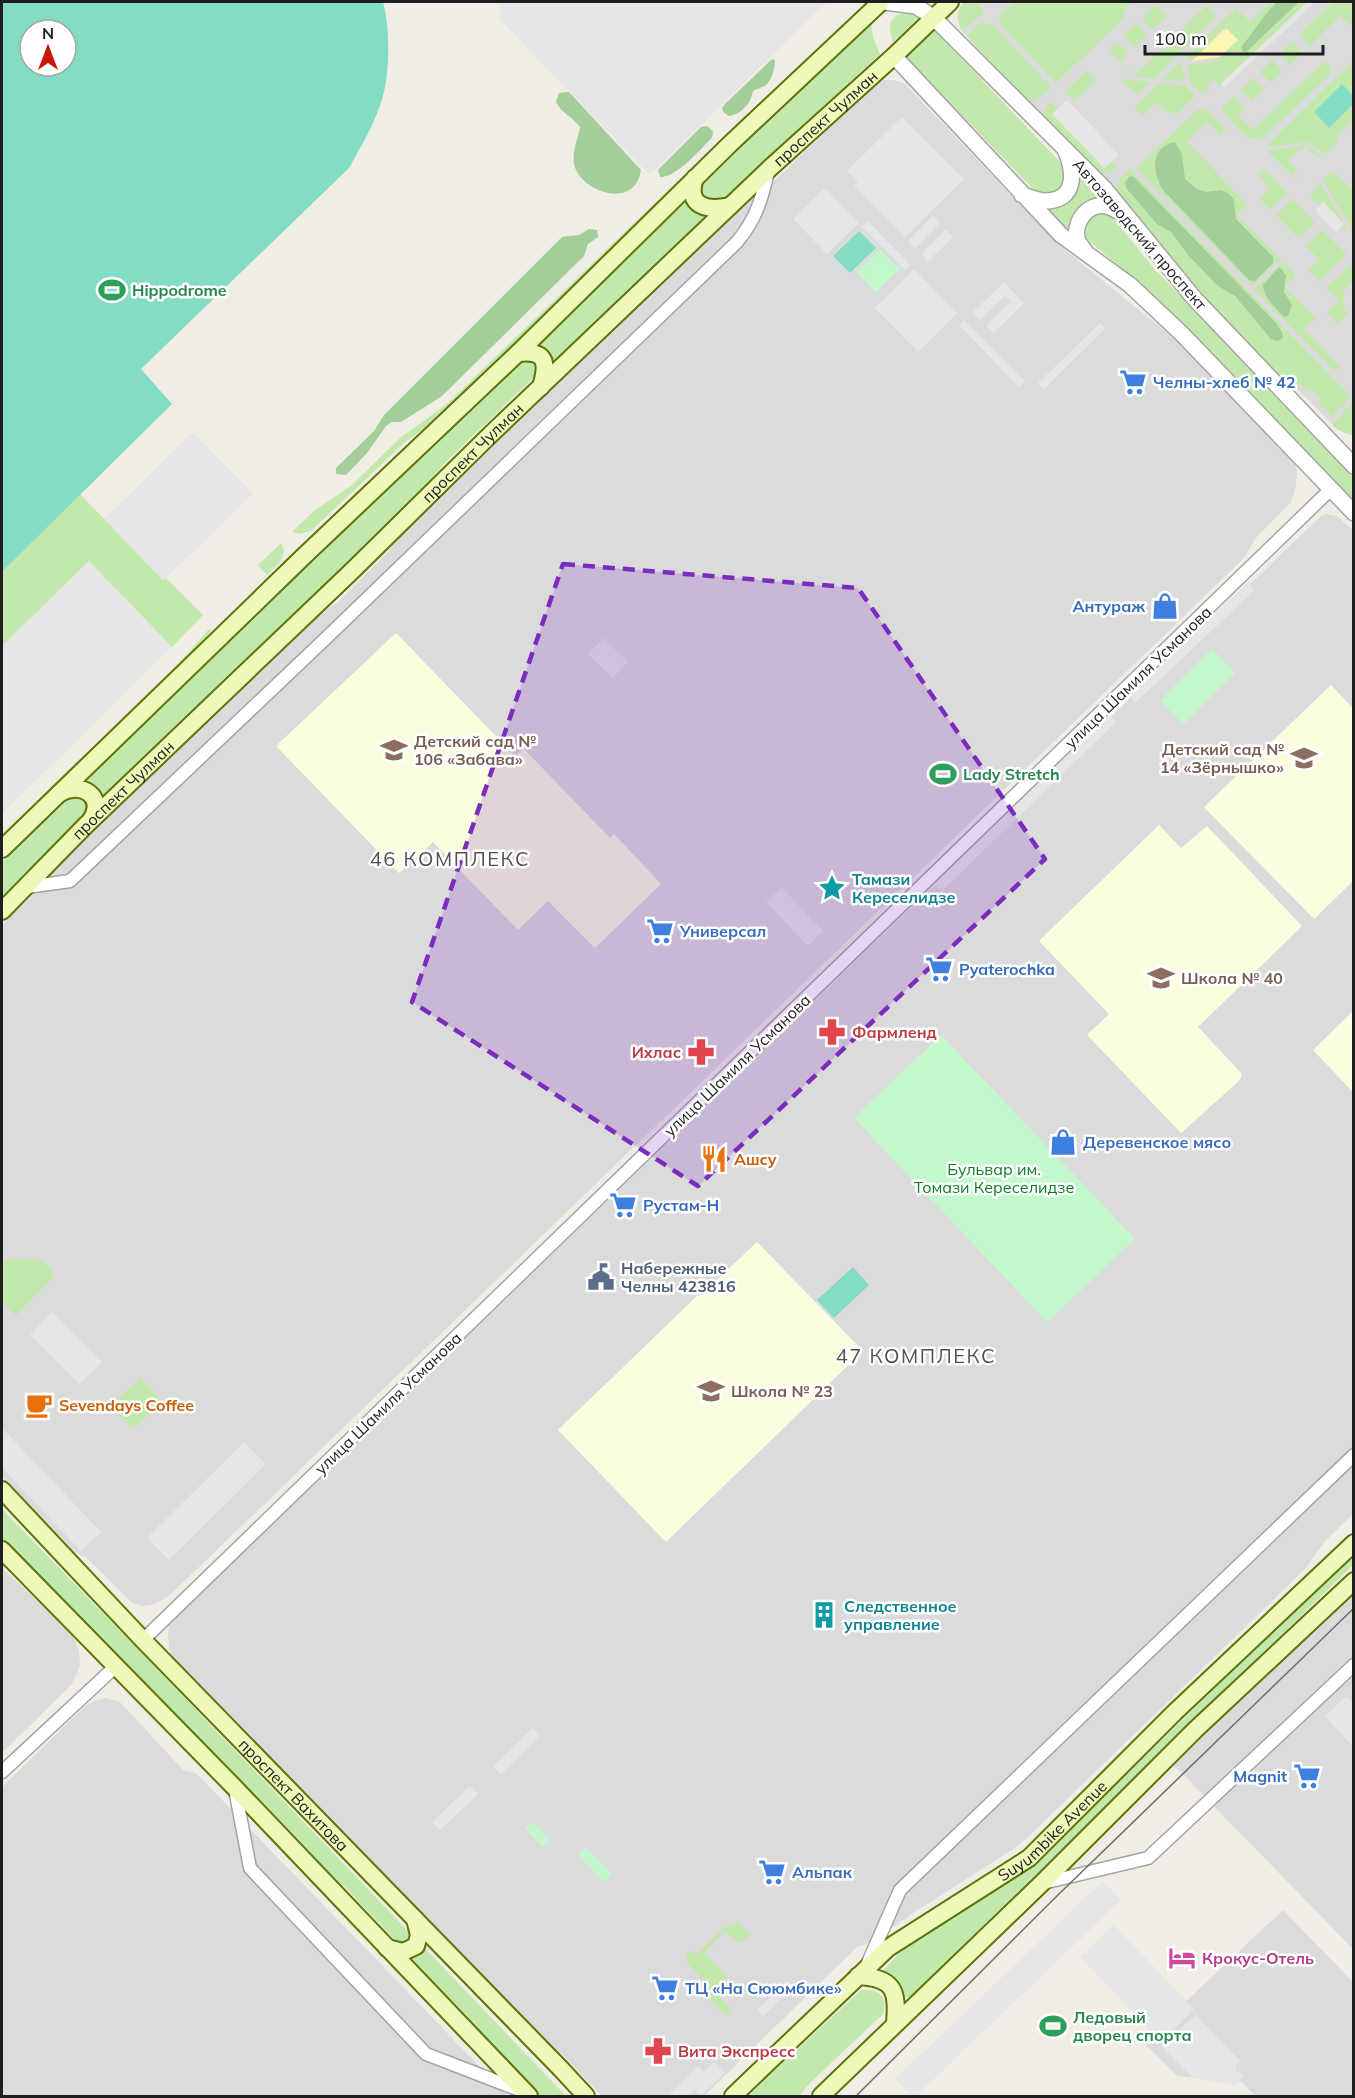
<svg xmlns="http://www.w3.org/2000/svg" width="1355" height="2098" viewBox="0 0 1355 2098" font-family="Mulish,sans-serif">
<style>
.residential{fill:#dcdbdb}
.education{fill:#fbfede}
.grass{fill:#c3e8ab}
.forest{fill:#a3ce9a}
.sand{fill:#fef6b3}
.park{fill:#c2f8cc}
.pitch{fill:#83ddc4;fill-rule:evenodd}
.parking{fill:#e6e6e6}
.lines{fill:none;stroke-linecap:round;stroke-linejoin:round}
.minor-casing{stroke:#a5a5a5;stroke-width:15}
.tertiary-casing{stroke:#a5a5a5;stroke-width:18}
.secondary-casing{stroke:#5c7407;stroke-width:20}
.minor{stroke:#fff;stroke-width:12}
.tertiary{stroke:#fff;stroke-width:15}
.secondary{stroke:#eef8b9;stroke-width:16}
.tram{stroke:#6c6c6c;stroke-width:1.5}
.marked{fill:#7b2cbf;fill-opacity:0.2;stroke:#7b2cbf;stroke-width:4.5;stroke-dasharray:12 8;stroke-linejoin:round}
.labels{text-anchor:middle;dominant-baseline:central;stroke-width:5;stroke-linejoin:round;paint-order:stroke}
.street-label{font-size:16px;fill:#1e1e1e;stroke:#fff}
.leisure-label{font-size:16px;font-weight:bold;fill:#27864d;stroke:#fff;text-anchor:start}
.shop-label{font-size:16px;font-weight:bold;fill:#366cbe;stroke:#fff;text-anchor:start}
.education-label{font-size:16px;font-weight:bold;fill:#785e54;stroke:#fff;text-anchor:start}
.culture-label{font-size:16px;font-weight:bold;fill:#0d838f;stroke:#fff;text-anchor:start}
.health-label{font-size:16px;font-weight:bold;fill:#be3a42;stroke:#fff;text-anchor:start}
.food-label{font-size:16px;font-weight:bold;fill:#c56008;stroke:#fff;text-anchor:start}
.park-label{font-size:16px;fill:#0d7b22;stroke:#fff}
.service-label{font-size:16px;font-weight:bold;fill:#4e5e75;stroke:#fff;text-anchor:start}
.hotel-label{font-size:16px;font-weight:bold;fill:#b23c85;stroke:#fff;text-anchor:start}
.quarter-label{font-size:20px;letter-spacing:1.5px;fill:#515151;stroke:#fff}
</style>
<rect width="100%" height="100%" fill="#efede4"/>
<path class="residential" d="M964,2H1353V435L1337,429L1289,381L1270,368L1205,298L1140,219L1098,172L1026,100L962,31L957,17L960,7Z
M884,80H895L905,84L1059,245L1187,349L1293,459L1297,471L1296,487L1291,502L1256,538L1242,560L169,1596L155,1604L143,1606L131,1602L88,1559L73,1551L2,1476V925L38,890L90,830L307,624L338,602L388,552L410,522L758,187L772,183L878,82Z
M1326,514L1337,516L1353,530V1514L1325,1541L1305,1569L1029,1836L1012,1850L916,1911L874,1941L857,1947L704,2096H602L564,2056L542,2040L178,1665L172,1657L169,1648L168,1633L169,1626L176,1618L869,948L1321,516Z
M2,1568L71,1633L79,1650L80,1666L72,1684L2,1753Z
M1353,1589V1949L1172,1763Z
M106,1698L120,1702L183,1770L197,1774L508,2096H2V1787L84,1707L95,1701Z
M1283,1910L1353,1982V2096H1255L1242,2082L1177,2076L1143,2042Z"/>
<path class="education" d="M396,633L515,756L524,749L610,838L614,834L661,884L595,948L548,901L518,930L433,842L399,873L276,746Z
M1331,685L1353,708V881L1314,919L1204,807Z
M1159,825L1181,848L1207,826L1302,926L1198,1027L1242,1074L1240,1080L1181,1133L1089,1037L1088,1034L1109,1014L1039,941Z
M1353,1011V1092L1313,1050Z
M757,1242L863,1351L666,1542L558,1430L697,1296L701,1295Z"/>
<path class="grass" d="M964,2H979L984,13L962,31C956,21 956,11 964,2Z
M1014,2H1133L1124,9L1125,17L1056,83L999,23L1001,14Z
M1271,2H1307L1221,84V86L1218,85L1216,80L1207,84L1209,89L1200,93L1190,83L1187,65L1216,61L1237,40L1225,28L1192,61L1187,56L1236,8L1250,22Z
M1333,2H1348L1353,7V27L1340,16L1310,46L1299,35Z
M1156,5L1167,16L1152,30L1142,18Z
M1206,6L1215,14V18L1154,79L1134,76L1109,50L1117,42L1128,53L1121,61L1135,75Z
M903,13L913,14L918,18L893,42C888,29 888,17 903,13Z
M980,23L994,26L1051,87C1043,94 1037,104 1026,100L967,36Z
M1136,23L1147,34L1134,48L1123,36Z
M871,24L874,40L880,54L723,200H706L703,196L701,183Z
M934,30L1062,164C1075,186 1055,198 1035,191L906,57Z
M1291,42L1302,53L1290,65L1279,54Z
M1272,60L1283,71L1271,83L1260,72Z
M1181,61L1185,82L1162,79Z
M1325,61L1331,68L1329,76L1261,139C1246,142 1232,121 1222,110V108L1234,96L1245,108L1238,115L1253,130Z
M1353,62V96L1342,85L1329,128L1353,104V120L1338,135L1336,144L1326,154L1307,142L1268,147L1267,145Z
M1086,71L1096,80L1074,101L1065,92Z
M1253,78L1264,89L1252,101L1241,90Z
M1120,79L1151,82L1137,95Z
M1159,83L1186,86L1195,96L1177,114L1165,111L1156,102L1142,116L1134,108Z
M1051,102L1057,107L1053,114L1104,168L1112,162L1117,165C1115,173 1104,174 1098,172L1044,118V111Z
M1202,108L1208,111L1226,130L1220,135L1207,122L1187,142L1247,204L1237,215L1280,259L1252,286L1137,168L1196,111Z
M718,142V146L451,408L404,443L311,531L300,534L292,532L315,510L351,486L400,438L448,403Z
M1307,145L1323,156L1317,157L1305,146L1300,151L1298,150L1288,161L1297,170L1293,174L1297,178L1296,179L1268,152L1271,150Z
M1130,169L1351,397L1332,417L1318,402L1321,399L1311,388L1307,392L1293,378L1289,381C1221,332 1173,256 1118,194C1114,182 1122,177 1130,169Z
M1264,169L1287,193L1270,209L1259,198L1270,188L1258,175Z
M1079,171L1103,198C1082,201 1073,212 1067,231L1043,208Z
M1333,171L1353,191L1352,229L1323,180Z
M1320,183L1348,230L1347,231L1342,230L1344,224L1323,203L1319,205L1310,196Z
M686,199L688,203L711,214L552,371L546,351L533,345Z
M1293,199L1315,223L1299,239L1276,215Z
M1104,212L1111,215L1151,265L1353,477V503L1142,285L1088,240L1084,234L1085,221L1091,214Z
M1322,230L1347,255L1319,281L1308,270L1319,259L1306,246Z
M1283,262L1296,275L1285,287L1316,318L1304,329L1340,366L1335,372L1254,289Z
M1353,262V281L1344,290L1343,308L1349,314L1338,324L1327,313L1339,301L1326,288Z
M524,358L534,361C538,367 538,370 535,376L444,464L414,500L100,803C100,789 93,785 80,782L518,361Z
M1353,402V435C1345,434 1338,430 1332,425Z
M80,494L163,580L166,578L203,615L172,647L89,562L2,646V572Z
M281,543C289,557 277,565 267,575L258,565Z
M209,629L211,630L185,663L105,739H101L182,660Z
M88,751V755L2,841V834Z
M79,793L90,804L85,816L2,897V862L71,794Z
M7,1259L42,1260L53,1270L52,1279L16,1316L2,1302V1264Z
M140,1378L162,1401L133,1429L110,1406Z
M2,1509L159,1671L409,1932V1938L404,1942H397L345,1887L309,1860L89,1628L2,1539Z
M1353,1554V1565L910,1997H906C897,1989 891,1980 882,1972L903,1949L1040,1859Z
M739,1923L748,1932L749,1936L743,1942H738L725,1931L704,1953L728,1977L714,1990L732,2011L726,2016L708,1997L712,1993L706,1987L708,1984L689,1965L685,1955L690,1951L696,1955L723,1928Z
M421,1944L566,2096H536L405,1959L416,1955Z
M861,1990C878,1988 888,1996 883,2014L810,2083L799,2096H748Z"/>
<path class="forest" d="M1277,2H1299L1246,52H1243L1241,47C1255,31 1262,16 1277,2Z
M772,59L775,60C775,68 772,79 767,84C763,88 758,88 753,91C751,103 742,114 729,116L723,112L722,108L725,104Z
M569,92L641,170C635,211 580,192 574,164C572,151 578,139 580,127C573,117 561,113 556,102L559,93Z
M706,126L710,128L713,132L712,138C699,150 678,177 660,177L658,170L701,127Z
M1175,142L1182,154L1185,179L1197,189L1206,192L1221,190L1229,194L1234,200L1236,219L1273,257V263L1255,281L1249,280L1162,189C1153,171 1149,148 1175,142Z
M1130,176L1134,177L1277,324L1283,334L1282,339L1277,341L1271,339L1235,296L1218,286L1189,256L1171,232L1157,224L1126,188L1125,182Z
M589,229L597,230L598,237L588,244L584,256L442,396L401,422H392L386,426L367,453L346,475L336,474V468L374,431L384,415L562,237L579,235Z
M1278,268H1281L1286,275L1284,292L1292,305L1288,316L1284,317C1275,307 1264,299 1263,285Z"/>
<path class="sand" d="M1226,28L1238,40L1220,57L1192,61Z"/>
<path class="park" d="M880,249L900,269L876,292L857,272Z
M1212,649L1235,673L1183,724L1160,701Z
M941,1035L1135,1239L1047,1322L854,1118Z
M532,1822L550,1840L543,1847L525,1829Z
M586,1848L612,1874L604,1882L578,1855Z"/>
<path class="pitch" d="M2,2H383C390,27 390,70 383,96C376,121 362,145 349,168L141,369L172,404L2,572ZM30,30H66V66H30Z
M1342,84L1353,96V104L1329,128L1314,112Z
M859,231L876,248L850,273L833,256Z
M853,1267L869,1285L834,1318L817,1300Z"/>
<path class="parking" d="M499,2H827L650,175L500,20Z
M1307,2H1315L1225,87L1221,86V84Z
M1067,100L1119,155L1104,168L1052,114Z
M902,117L964,179L905,237L854,186L858,182L847,171Z
M825,188L859,223L827,254L793,219Z
M1323,202L1344,224L1336,232L1315,210Z
M933,216L940,223L915,248L908,241Z
M868,221L910,265L905,270L862,227Z
M946,229L953,237L928,261L921,254Z
M914,269L957,313L918,352L875,308Z
M1004,282L1024,303L994,333L986,326L1011,301L1005,296L980,320L973,312Z
M964,320L1025,381L1019,387L959,325Z
M1100,323L1105,329L1044,389L1038,383Z
M193,432L253,494L164,580L104,519Z
M89,561L172,647L2,814V646Z
M1248,583L1255,590L1135,703L1128,695Z
M603,638L628,662L613,678L588,654Z
M1109,715L1116,722L942,891L934,884Z
M782,888L823,931L808,946L766,902Z
M52,1312L102,1362L79,1384L30,1335Z
M2,1428L101,1532L81,1551L2,1468Z
M244,1442L266,1464L169,1560L147,1538Z
M1347,1696L1353,1703V1747L1325,1716Z
M533,1728L540,1736L501,1775L493,1766Z
M470,1786L478,1794L440,1830L432,1822Z
M1103,1881L1121,1900L916,2096H912L895,2079Z
M1114,1925L1194,2009L1161,2042L1080,1957Z
M787,1981L793,1987L763,2016L757,2010Z
M1196,2015L1240,2061L1236,2065V2070L1243,2076L1236,2086L1192,2077L1164,2049V2044Z
M714,2062L725,2073L701,2096L695,2090L687,2096H672L670,2094L698,2066L704,2072Z"/>
<g class="lines">
<defs>
<path id="minor" d="M27,887L70,881L323,641L737,242C757,218 762,198 769,168
M143,1640L1331,489
M2,1772L116,1666
M235,1789L250,1868L426,2054L522,2091
M1043,1883L1148,1858L1354,1665
M867,1965L900,1890L1354,1455"/>
<path id="tertiary" d="M885,2L916,6L934,18L1104,188L1194,298L1354,466
M894,56L1061,235L1130,285L1182,334L1354,513
M1022,195C1030,197 1038,201 1045,201C1076,201 1075,173 1066,152
M1086,253C1084,249 1080,245 1078,241C1072,224 1087,202 1106,206C1112,207 1118,211 1123,214"/>
<g id="secondary">
<path d="M695,178C685,207 708,211 730,206"/>
<path d="M518,353C547,350 548,363 541,387"/>
<path d="M60,793C81,781 106,796 91,820"/>
<path d="M2,849L304,556L518,353L730,144L881,2"/>
<path id="s1" d="M2,911L85,826L354,569L492,433L770,168L894,56L950,2"/>
<path id="s2" d="M2,1490L143,1640L561,2069L586,2096"/>
<path d="M2,1550L235,1788L529,2096"/>
<path d="M387,1948L403,1952L416,1946L419,1935L415,1919"/>
<path d="M858,1976C894,1978 898,1990 895,2023"/>
<path id="s3" d="M733,2096L888,1948L1029,1858L1175,1712L1354,1543"/>
<path d="M821,2096L1042,1883L1195,1730L1354,1581"/>
</g>
</defs>
<use href="#minor" class="minor-casing"/>
<use href="#tertiary" class="tertiary-casing"/>
<use href="#secondary" class="secondary-casing"/>
<use href="#minor" class="minor"/>
<use href="#tertiary" class="tertiary"/>
<use href="#secondary" class="secondary"/>
<path class="tram" d="M856,2096L1060,1893L1354,1608"/>
</g>
<path class="marked" d="M563,564L858,588L1045,859L698,1186L412,1002Z"/>
<defs>
<symbol id="stadium-bare" viewBox="-9 -9 18 18"><path d="M0-5a6.5 5 0 1 0 0 10a6.5 5 0 1 0 0-10ZM-3.5-1.8h7v3.6h-7Z" fill="#2e9e5b" stroke="#fff" stroke-width="2.5" paint-order="stroke"/></symbol>
<symbol id="supermarket-bare" viewBox="-9 -9 18 18"><path d="M-6-5.5h2.5l.6 2H6L4.5 2H-2.5L-4.4-4H-6ZM-1.5 3.2a1.3 1.3 0 1 0 .1 0ZM3 3.2a1.3 1.3 0 1 0 .1 0Z" fill="#3f7fe0" stroke="#fff" stroke-width="2.5" paint-order="stroke"/></symbol>
<symbol id="shop-bare" viewBox="-9 -9 18 18"><path d="M-5-2.5h2.3a2.7 3.5 0 0 1 5.4 0H5L5.5 6h-11ZM-1.5-2.5h3a1.5 2.3 0 0 0-3 0Z" fill="#3f7fe0" stroke="#fff" stroke-width="2.5" paint-order="stroke"/></symbol>
<symbol id="school-bare" viewBox="-9 -9 18 18"><path d="M0-5L7-2L0 1L-7-2ZM-4 1L0 2.5L4 1V4Q0 6-4 4Z" fill="#8d6e63" stroke="#fff" stroke-width="2.5" paint-order="stroke"/></symbol>
<symbol id="sight-bare" viewBox="-9 -9 18 18"><path d="M0-6L1.8-2.2L6-1.7L2.9 1.2L3.7 5.4L0 3.3L-3.7 5.4L-2.9 1.2L-6-1.7L-1.8-2.2Z" fill="#0f9aa8" stroke="#fff" stroke-width="2.5" paint-order="stroke"/></symbol>
<symbol id="pharmacy-bare" viewBox="-9 -9 18 18"><path d="M-2-6h4v4h4v4h-4v4h-4v-4h-4v-4h4Z" fill="#e0444e" stroke="#fff" stroke-width="2.5" paint-order="stroke"/></symbol>
<symbol id="restaurant-bare" viewBox="-9 -9 18 18"><path d="M-5-6h1v4h1v-4h1v4h1v-4h1v5L-1.5 .5V6h-2V.5L-5-1ZM5-6V6H3V1.5H1.5Q1.5-4 5-6Z" fill="#e8710a" stroke="#fff" stroke-width="2.5" paint-order="stroke"/></symbol>
<symbol id="civic-bare" viewBox="-9 -9 18 18"><path d="M-.6-6.5H3V-4.5H.6V-3L4-1V1h2V6H-6V1h2V-1L-.6-3ZM-1.2 2.5V6h2.4V2.5Z" fill="#5c6f8a" stroke="#fff" stroke-width="2.5" paint-order="stroke"/></symbol>
<symbol id="cafe-bare" viewBox="-9 -9 18 18"><path d="M-5.5-4.5H6V0H3Q3 3.5 0 3.5H-2.5Q-5.5 3.5-5.5 0ZM3-3.2v2h1.7v-2ZM-6 4.5H4V6H-6Z" fill="#e8710a" stroke="#fff" stroke-width="2.5" paint-order="stroke"/></symbol>
<symbol id="building-bare" viewBox="-9 -9 18 18"><path d="M-4-6H4V6H1V3H-1V6H-4ZM-2.5-4.3h1.7v1.8h-1.7ZM.8-4.3h1.7v1.8H.8ZM-2.5-1h1.7V.8h-1.7ZM.8-1h1.7V.8H.8Z" fill="#0f9aa8" stroke="#fff" stroke-width="2.5" paint-order="stroke"/></symbol>
<symbol id="hotel-bare" viewBox="-9 -9 18 18"><path d="M-6-4.5h1.5V1H6V5H4.5V3h-9V5H-6ZM-4 0a1.8 1.8 0 1 1 3.6 0ZM.5 0V-2.5h3Q6-2.5 6 0Z" fill="#d1479c" stroke="#fff" stroke-width="2.5" paint-order="stroke"/></symbol>
</defs>
<g fill-rule="evenodd">
<use href="#stadium-bare" x="93" y="271" width="38" height="38"/>
<use href="#supermarket-bare" x="1114" y="363" width="38" height="38"/>
<use href="#shop-bare" x="1146" y="587" width="38" height="38"/>
<use href="#school-bare" x="375" y="731" width="38" height="38"/>
<use href="#school-bare" x="1285" y="739" width="38" height="38"/>
<use href="#stadium-bare" x="924" y="755" width="38" height="38"/>
<use href="#sight-bare" x="813" y="869" width="38" height="38"/>
<use href="#supermarket-bare" x="641" y="912" width="38" height="38"/>
<use href="#supermarket-bare" x="920" y="950" width="38" height="38"/>
<use href="#school-bare" x="1142" y="959" width="38" height="38"/>
<use href="#pharmacy-bare" x="813" y="1013" width="38" height="38"/>
<use href="#pharmacy-bare" x="682" y="1033" width="38" height="38"/>
<use href="#shop-bare" x="1044" y="1123" width="38" height="38"/>
<use href="#restaurant-bare" x="695" y="1140" width="38" height="38"/>
<use href="#supermarket-bare" x="604" y="1186" width="38" height="38"/>
<use href="#civic-bare" x="582" y="1258" width="38" height="38"/>
<use href="#school-bare" x="692" y="1372" width="38" height="38"/>
<use href="#cafe-bare" x="20" y="1386" width="38" height="38"/>
<use href="#building-bare" x="805" y="1596" width="38" height="38"/>
<use href="#supermarket-bare" x="1288" y="1757" width="38" height="38"/>
<use href="#supermarket-bare" x="753" y="1853" width="38" height="38"/>
<use href="#hotel-bare" x="1163" y="1939" width="38" height="38"/>
<use href="#supermarket-bare" x="646" y="1969" width="38" height="38"/>
<use href="#stadium-bare" x="1034" y="2007" width="38" height="38"/>
<use href="#pharmacy-bare" x="639" y="2032" width="38" height="38"/>
</g>
<g class="labels">
<g class="street-label">
<text stroke="none"><textPath href="#s1" startOffset="1143">проспект Чулман</textPath></text>
<text transform="translate(1140 234) rotate(49)">Автозаводский проспект</text>
<text stroke="none"><textPath href="#s1" startOffset="657">проспект Чулман</textPath></text>
<text transform="translate(1138 677) rotate(-44)">улица Шамиля Усманова</text>
<text stroke="none"><textPath href="#s1" startOffset="171">проспект Чулман</textPath></text>
<text transform="translate(737 1065) rotate(-44)">улица Шамиля Усманова</text>
<text transform="translate(388 1403) rotate(-44)">улица Шамиля Усманова</text>
<text stroke="none"><textPath href="#s2" startOffset="422">проспект Вахитова</textPath></text>
<text stroke="none"><textPath href="#s3" startOffset="417">Suyumbike Avenue</textPath></text>
</g>
<g class="leisure-label">
<text x="132" y="290">Hippodrome</text>
<text x="963" y="774">Lady Stretch</text>
<text x="1073" y="2017">Ледовый<tspan x="1073" dy="18">дворец спорта</tspan></text>
</g>
<g class="shop-label">
<text x="1153" y="382">Челны-хлеб № 42</text>
<text x="1145" y="606" text-anchor="end">Антураж</text>
<text x="680" y="931">Универсал</text>
<text x="959" y="969">Pyaterochka</text>
<text x="1083" y="1142">Деревенское мясо</text>
<text x="643" y="1205">Рустам-Н</text>
<text x="1287" y="1776" text-anchor="end">Magnit</text>
<text x="792" y="1872">Альпак</text>
<text x="685" y="1988">ТЦ «На Сююмбике»</text>
</g>
<g class="education-label">
<text x="414" y="741">Детский сад №<tspan x="414" dy="18">106 «Забава»</tspan></text>
<text x="1284" y="749" text-anchor="end">Детский сад №<tspan x="1284" dy="18">14 «Зёрнышко»</tspan></text>
<text x="1181" y="978">Школа № 40</text>
<text x="731" y="1391">Школа № 23</text>
</g>
<g class="culture-label">
<text x="852" y="879">Тамази<tspan x="852" dy="18">Кереселидзе</tspan></text>
<text x="844" y="1606">Следственное<tspan x="844" dy="18">управление</tspan></text>
</g>
<g class="health-label">
<text x="852" y="1032">Фармленд</text>
<text x="681" y="1052" text-anchor="end">Ихлас</text>
<text x="678" y="2051">Вита Экспресс</text>
</g>
<g class="food-label">
<text x="734" y="1159">Ашсу</text>
<text x="59" y="1405">Sevendays Coffee</text>
</g>
<g class="park-label">
<text x="994" y="1169">Бульвар им.<tspan x="994" dy="18">Томази Кереселидзе</tspan></text>
</g>
<g class="service-label">
<text x="621" y="1268">Набережные<tspan x="621" dy="18">Челны 423816</tspan></text>
</g>
<g class="hotel-label">
<text x="1202" y="1958">Крокус-Отель</text>
</g>
<g class="quarter-label">
<text x="450" y="858">46 КОМПЛЕКС</text>
<text x="916" y="1355">47 КОМПЛЕКС</text>
</g>
</g>
<rect width="1355" height="2098" fill="none" stroke="#1e1e1e" stroke-width="6"/>
<g transform="translate(48 48)"><circle r="28" fill="#ffffff" stroke="#a5a5a5" stroke-width="1.5"/>
<path d="M0-4.5L10 22L0 15L-10 22Z" fill="#c91803"/>
<text y="-9" font-size="16" font-weight="bold" text-anchor="middle" fill="#1e1e1e">N</text>
</g>
<path d="M1145 45v9h178v-9" fill="none" stroke="#1e1e1e" stroke-width="3"/>
<text x="1154" y="45" font-size="18" fill="#1e1e1e" stroke="#ffffff" stroke-width="4.5" paint-order="stroke">100 m</text>
</svg>
